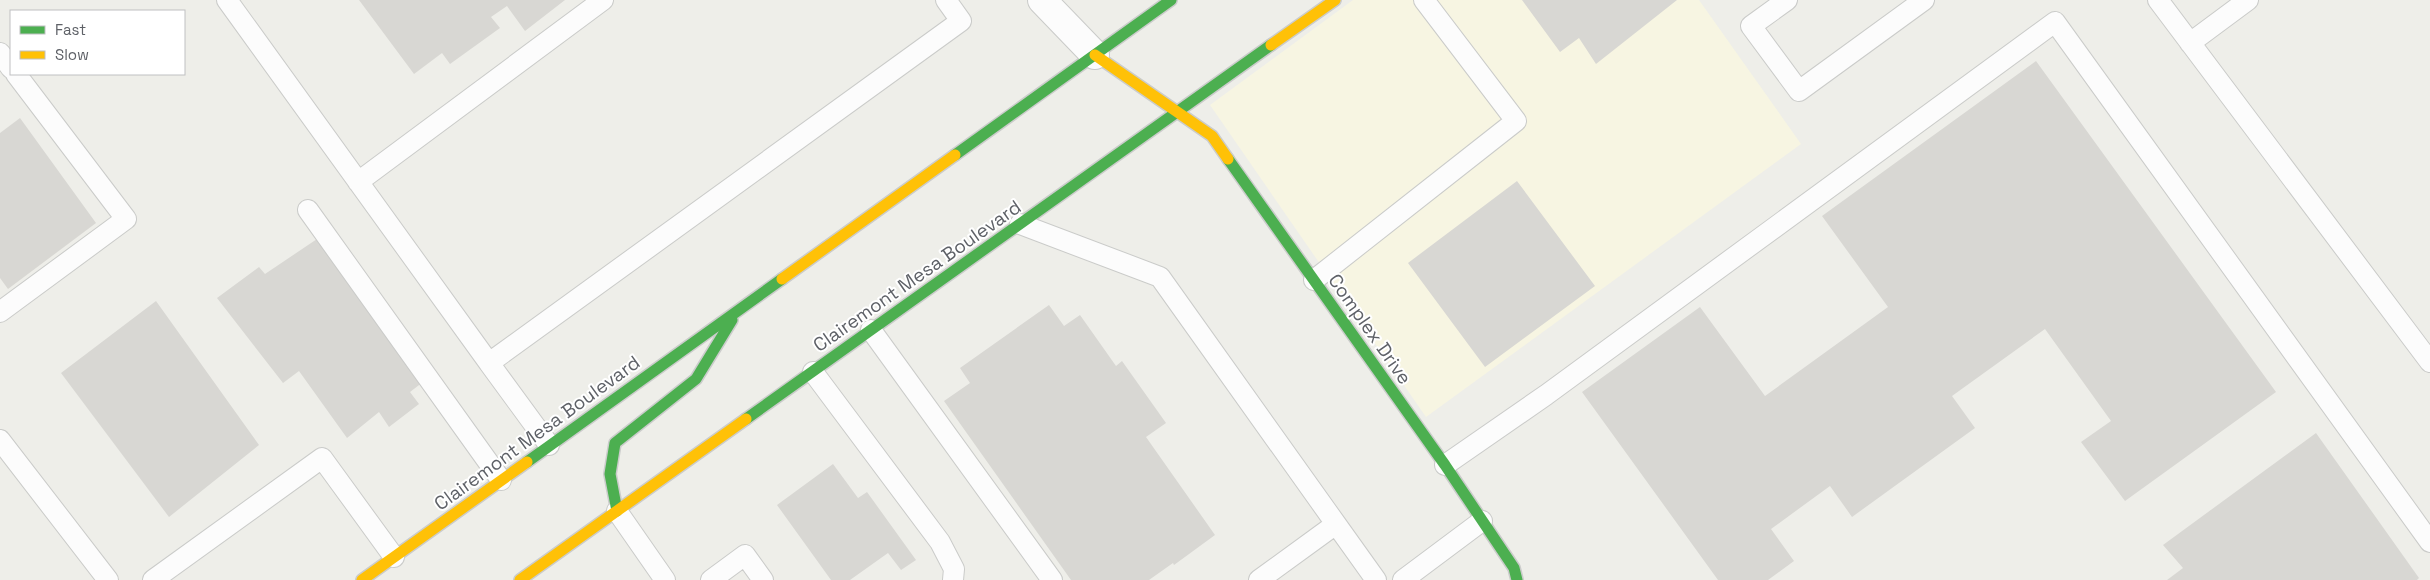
<svg xmlns="http://www.w3.org/2000/svg" width="2430" height="580" viewBox="0 0 2430 580" font-family="'Space Grotesk',sans-serif">
<style>
.commercial{fill:#f7f5e2}
.building{fill:#d8d7d3}
.lines{fill:none;stroke-linecap:round;stroke-linejoin:round}
.lane-casing{stroke:#cacbc9;stroke-width:22}
.street-casing{stroke:#cacbc9;stroke-width:30}
.fast-casing{stroke:#cbcccb;stroke-width:14}
.slow-casing{stroke:#cbcccb;stroke-width:14}
.lane{stroke:#fcfcfc;stroke-width:20}
.street{stroke:#fcfcfc;stroke-width:28}
.fast{stroke:#4caf50;stroke-width:11}
.slow{stroke:#ffc107;stroke-width:11}
.labels{text-anchor:middle;dominant-baseline:central;stroke-width:4;stroke-linejoin:round;paint-order:stroke}
.street-label{font-size:19px;fill:#5e6167;stroke:#fff}
</style>
<rect width="100%" height="100%" fill="#eeeee9"/>
<path class="commercial" d="M1353,0H1699L1801,144L1426,417L1210,105Z"/>
<path class="building" d="M359,0H565L525,31L507,6L491,17L500,28L450,64L442,53L414,74Z
M1522,0H1677L1596,64L1579,38L1560,52Z
M2036,61L2276,392L2125,501L2081,442L2111,421L2045,329L1952,396L1975,428L1852,517L1830,486L1771,529L1794,561L1768,580H1718L1582,392L1700,307L1765,396L1888,307L1822,216Z
M20,118L96,223L8,289L0,278V133Z
M1517,181L1595,286L1485,367L1408,263Z
M317,239L423,382L410,392L419,404L389,427L379,412L347,438L299,371L283,383L217,298L259,267L265,274Z
M156,301L259,445L169,517L61,373Z
M1049,305L1064,326L1080,315L1116,366L1122,361L1166,423L1146,437L1215,535L1174,565L1173,563L1149,580H1071L944,401L970,383L960,368Z
M2316,433L2419,578L2417,580H2167L2183,568L2163,545Z
M833,464L858,498L867,492L916,560L901,570L888,553L850,580H831L777,505Z"/>
<g class="lines">
<defs>
<path id="lane" d="M227,0L489,363
M1787,0L1751,26L1799,91L1924,0
M2158,0L2430,362
M2190,43L2248,0
M0,53L11,68
M358,182L603,0
M308,210L501,480
M1020,224L1160,277L1336,524
M1314,280L1516,121L1424,0
M0,312L126,219L16,74
M871,330L1052,580
M813,372L940,542L954,569L953,580
M0,440L108,580
M549,445L489,363L961,21L946,0
M1445,465L1546,395L2055,22L2430,542
M617,511L665,580
M153,580L322,458L394,557
M711,580L745,555L763,580
M1259,580L1336,524L1376,580
M1403,580L1482,521"/>
<path id="street" d="M1042,0L1095,55"/>
<path id="fast" d="M955,155L1171,0
M1228,159L1445,465L1514,568L1517,580
M746,419L1271,45
M527,462L782,279
M617,511L610,474L615,443L696,379L732,320"/>
<path id="slow" d="M1271,45L1335,0
M1095,55L1212,136L1228,159
M782,279L955,155
M362,580L527,462
M520,580L746,419"/>
</defs>
<use href="#lane" class="lane-casing"/>
<use href="#street" class="street-casing"/>
<use href="#fast" class="fast-casing"/>
<use href="#slow" class="slow-casing"/>
<use href="#lane" class="lane"/>
<use href="#street" class="street"/>
<use href="#fast" class="fast"/>
<use href="#slow" class="slow"/>
</g>
<g class="labels">
<g class="street-label">
<text transform="translate(917 276) rotate(-35)">Clairemont Mesa Boulevard</text>
<text transform="translate(1370 329) rotate(55)">Complex Drive</text>
<text transform="translate(537 433) rotate(-36)">Clairemont Mesa Boulevard</text>
</g>
</g>
<rect x="10" y="10" width="175" height="65" fill="#ffffff" stroke="#bfc0c2"/>
<rect x="20" y="26" width="25" height="8" fill="#4caf50" stroke="#bfc0c2"/>
<text x="55" y="35" font-size="15" fill="#5e6167">Fast</text>
<rect x="20" y="51" width="25" height="8" fill="#ffc107" stroke="#bfc0c2"/>
<text x="55" y="60" font-size="15" fill="#5e6167">Slow</text>
</svg>
